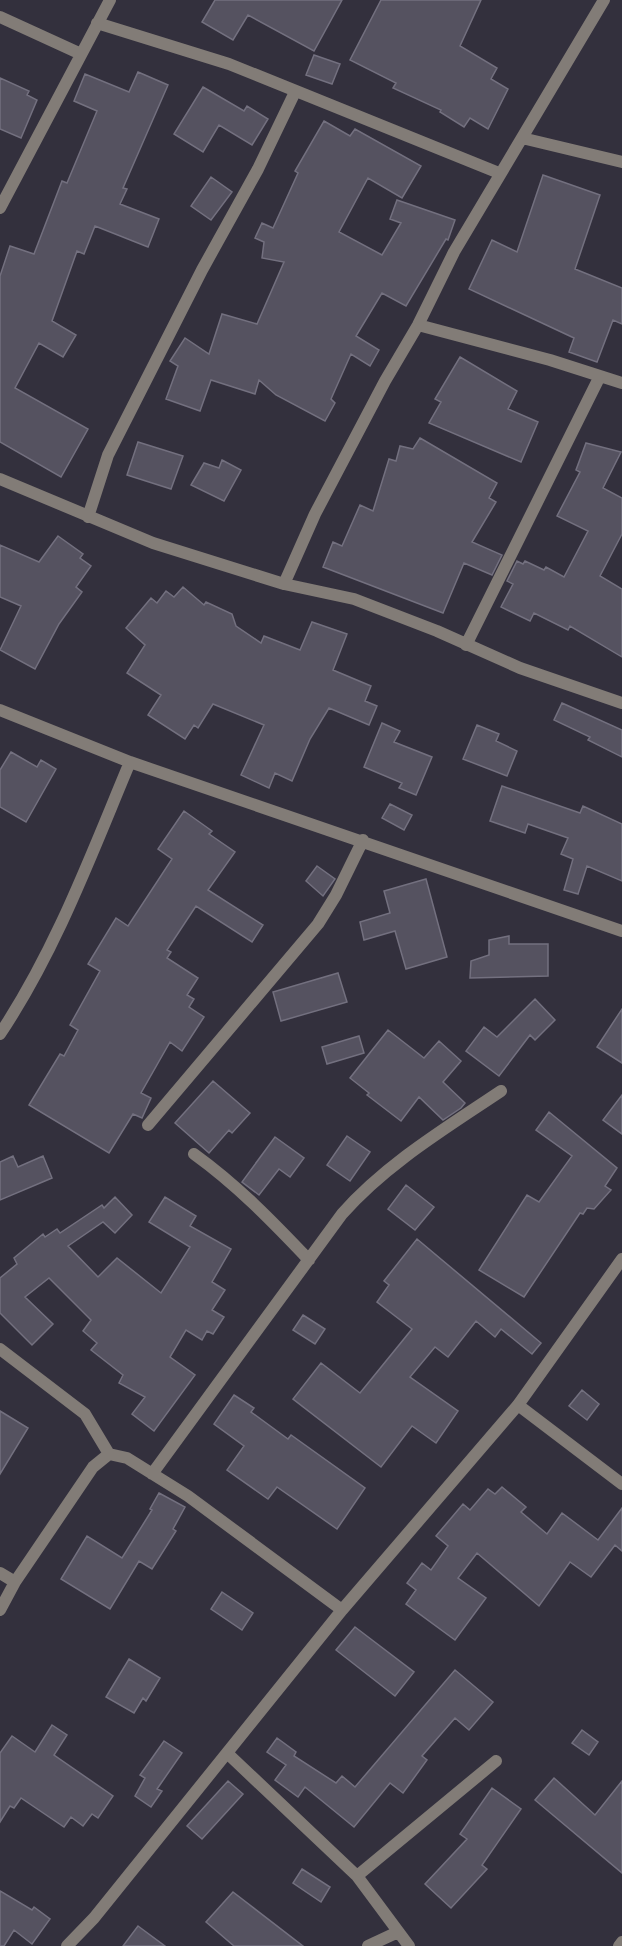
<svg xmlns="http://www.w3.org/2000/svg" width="622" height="1946" viewBox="0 0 622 1946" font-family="'Roboto Condensed',sans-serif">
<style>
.building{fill:#555260;stroke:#73707f;stroke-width:1.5}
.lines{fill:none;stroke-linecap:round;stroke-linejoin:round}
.minor{stroke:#827c77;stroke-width:12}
</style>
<rect width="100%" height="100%" fill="#33303d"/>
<path class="building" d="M215,0H342L314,51L248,15L233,40L202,22Z
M381,0H481L460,46L497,68L491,79L508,89L488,129L470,118L464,127L440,112L441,110L393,88L396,83L350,60Z
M314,55L340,64L332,84L306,75Z
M138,72L168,85L123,188L127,189L120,204L159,219L148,247L95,226L84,254L77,251L52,321L76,335L63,357L39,343L15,388L88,429L61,477L0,442V276L10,246L34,254L62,181L67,183L97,111L74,101L85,74L129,92Z
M0,78L29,91L27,95L37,100L21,138L0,129Z
M203,87L244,111L247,106L268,119L252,145L219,125L203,152L174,134Z
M324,121L350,136L355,129L421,166L402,198L368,178L339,232L382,255L401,223L390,219L397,200L455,220L448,240L446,239L406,306L382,293L356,336L379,350L370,366L351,354L331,399L335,403L325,421L276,395L259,380L255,394L211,380L200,411L166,399L178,366L170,361L185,338L209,354L222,314L257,324L284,262L262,258L264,242L255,238L262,223L273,228L298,173L295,171Z
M543,175L600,195L575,269L622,288V324L613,320L597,362L569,352L574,338L469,289L492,240L517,252Z
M211,177L232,192L211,220L191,206Z
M460,357L517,391L508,409L538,422L521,462L429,423L441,402L435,399Z
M420,438L497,483L489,498L496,502L472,542L502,555L492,575L464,563L443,613L323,567L333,542L342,546L360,505L373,511L389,459L396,461L400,446L413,449Z
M138,442L183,456L171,489L127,475Z
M586,443L621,452L603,488L622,498V534L600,576L622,589V657L570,626L568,630L534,613L530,621L501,607L513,584L507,581L517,561L523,564L525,561L544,570L546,567L564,577L588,531L557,516L580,472L576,470Z
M222,460L241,470L224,501L191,485L204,463L219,468Z
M58,536L83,554L80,558L91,566L76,587L82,592L59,624L35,669L0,650L21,606L0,597V545L39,562Z
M183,587L204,605L206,602L232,614L236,626L261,643L264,636L300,650L312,622L347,634L333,670L371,686L365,701L377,706L369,725L329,708L310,739L292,781L275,773L269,788L241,775L264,725L213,704L198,728L194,725L185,739L148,715L161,695L127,673L145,645L126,628L151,598L157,603L166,591L174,597Z
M562,703L622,730V757L588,740L590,737L554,720Z
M382,723L400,731L394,742L432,757L416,795L399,788L402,783L364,767Z
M477,725L499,734L496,741L517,751L507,776L463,759Z
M11,752L37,767L41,760L56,769L26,822L0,807V770Z
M502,786L580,813L583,806L622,824V881L587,866L578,894L564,890L573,859L561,854L568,838L528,824L525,833L490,821Z
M390,804L412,815L404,830L382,818Z
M184,811L212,831L209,834L235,852L208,890L263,925L252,942L196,906L167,950L171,952L167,958L198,978L187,995L194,999L189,1007L204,1017L182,1051L170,1042L141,1093L151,1098L142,1118L133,1114L109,1153L29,1105L60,1054L64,1056L78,1030L70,1025L100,971L88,964L116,918L128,926L172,859L158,849Z
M317,866L335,879L323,896L306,881Z
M426,879L447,957L406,969L395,931L364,940L360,922L390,913L384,891Z
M509,936V944H548V976L470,978L471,961L489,955V940Z
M338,973L347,1002L281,1021L273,992Z
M535,999L555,1020L535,1040L530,1035L499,1076L466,1051L484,1027L497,1037Z
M622,1009V1063L597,1047Z
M388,1030L424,1058L439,1041L461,1061L443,1082L465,1103L461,1108L443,1120L419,1097L401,1121L367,1095L369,1093L350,1078Z
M359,1036L364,1053L327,1064L322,1047Z
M213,1081L250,1113L232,1133L229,1130L209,1153L175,1123Z
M622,1095V1134L603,1120Z
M549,1112L617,1168L605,1186L611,1190L594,1209L587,1208L583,1214L580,1213L524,1297L479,1270L527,1195L539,1202L572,1156L536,1130Z
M347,1136L370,1152L350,1181L327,1165Z
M275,1137L304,1158L290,1177L279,1169L259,1195L242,1182Z
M13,1156L18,1167L43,1156L52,1178L0,1200V1162Z
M406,1185L434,1207L415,1230L388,1209Z
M115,1197L132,1215L115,1233L103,1222L68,1246L98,1277L117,1258L161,1293L190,1247L149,1222L165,1197L196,1216L190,1226L231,1249L212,1282L225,1290L212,1310L224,1317L213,1334L207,1331L202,1340L186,1330L170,1357L195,1375L154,1431L132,1414L145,1397L119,1383L123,1375L91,1350L97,1343L83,1331L91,1320L49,1278L25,1297L53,1324L32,1345L0,1313V1278L17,1264L14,1258L43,1234L45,1237L57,1229L60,1233L102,1205L104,1208Z
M417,1239L541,1343L532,1354L501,1329L495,1337L476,1321L448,1357L435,1347L410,1377L458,1411L436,1443L412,1426L381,1467L293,1399L321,1363L360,1393L412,1329L377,1302L389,1285L384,1281Z
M303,1315L325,1329L315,1344L293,1330Z
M582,1390L599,1404L587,1420L569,1406Z
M234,1395L254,1408L251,1412L288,1439L291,1435L365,1488L337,1529L277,1487L268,1499L227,1470L244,1446L214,1424Z
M0,1411L28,1428L0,1474Z
M502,1487L526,1507L521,1512L547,1534L562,1513L598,1540L622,1508V1551L615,1545L591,1577L570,1562L539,1606L477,1553L458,1578L486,1598L455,1640L406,1604L416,1590L407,1583L422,1563L431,1570L448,1546L436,1536L463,1504L470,1510L488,1489L495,1494Z
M159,1493L185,1507L173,1529L176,1531L152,1569L139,1561L110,1609L61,1579L87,1536L122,1558L152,1510L150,1509Z
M222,1592L253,1613L242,1630L211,1609Z
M355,1627L414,1672L395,1696L336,1650Z
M129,1659L160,1678L146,1701L143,1698L134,1713L106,1697Z
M455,1670L493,1702L469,1730L455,1718L422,1756L427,1760L403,1793L390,1783L354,1827L305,1787L298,1797L275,1780L286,1765L267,1752L277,1738L296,1752L294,1756L336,1783L342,1776L355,1787Z
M52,1725L67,1735L54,1755L113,1796L98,1818L92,1814L83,1826L71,1817L64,1827L21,1798L14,1808L10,1806L0,1822V1753L12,1736L35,1752Z
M582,1730L598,1742L589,1755L572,1743Z
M164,1741L182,1753L157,1789L162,1791L151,1807L135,1796L145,1778L140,1775Z
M554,1778L595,1815L622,1781V1873L535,1800Z
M228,1781L243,1794L202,1839L187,1826Z
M492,1788L521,1809L482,1865L487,1869L451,1908L425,1884L467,1839L460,1834Z
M302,1869L330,1887L321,1902L293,1883Z
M0,1891L32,1910L34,1907L50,1919L32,1944L14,1930L4,1946H0Z
M233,1892L303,1946H234L206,1922Z
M138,1926L165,1946H123Z"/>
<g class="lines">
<path class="minor" d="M0,17L81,54
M97,23L229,64L499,173
M522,138L622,162
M0,208L110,0
M418,325L550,360L622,383
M0,479L153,543L284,584L354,599L437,631L520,668L622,703
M88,517L108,455L202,270L258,169L295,92
M284,584L315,514L385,381L418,325L454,252L604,0
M466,645L600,376
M0,710L130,762L622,931
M0,1034C56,950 91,855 130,762
M148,1125L318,924L336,895L363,840
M194,1154C237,1185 272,1221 309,1260
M0,1349L85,1414L109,1454
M518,1405L622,1484
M152,1474L342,1214C386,1164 446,1128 501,1091
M0,1573L15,1582
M0,1610L15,1582L93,1467L109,1454L127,1458L188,1496L342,1610
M227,1753L357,1876L409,1946
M357,1876L496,1761
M67,1946L94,1918L342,1610L518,1405L622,1259
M368,1946L398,1932
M619,1946L622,1942"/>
</g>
</svg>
